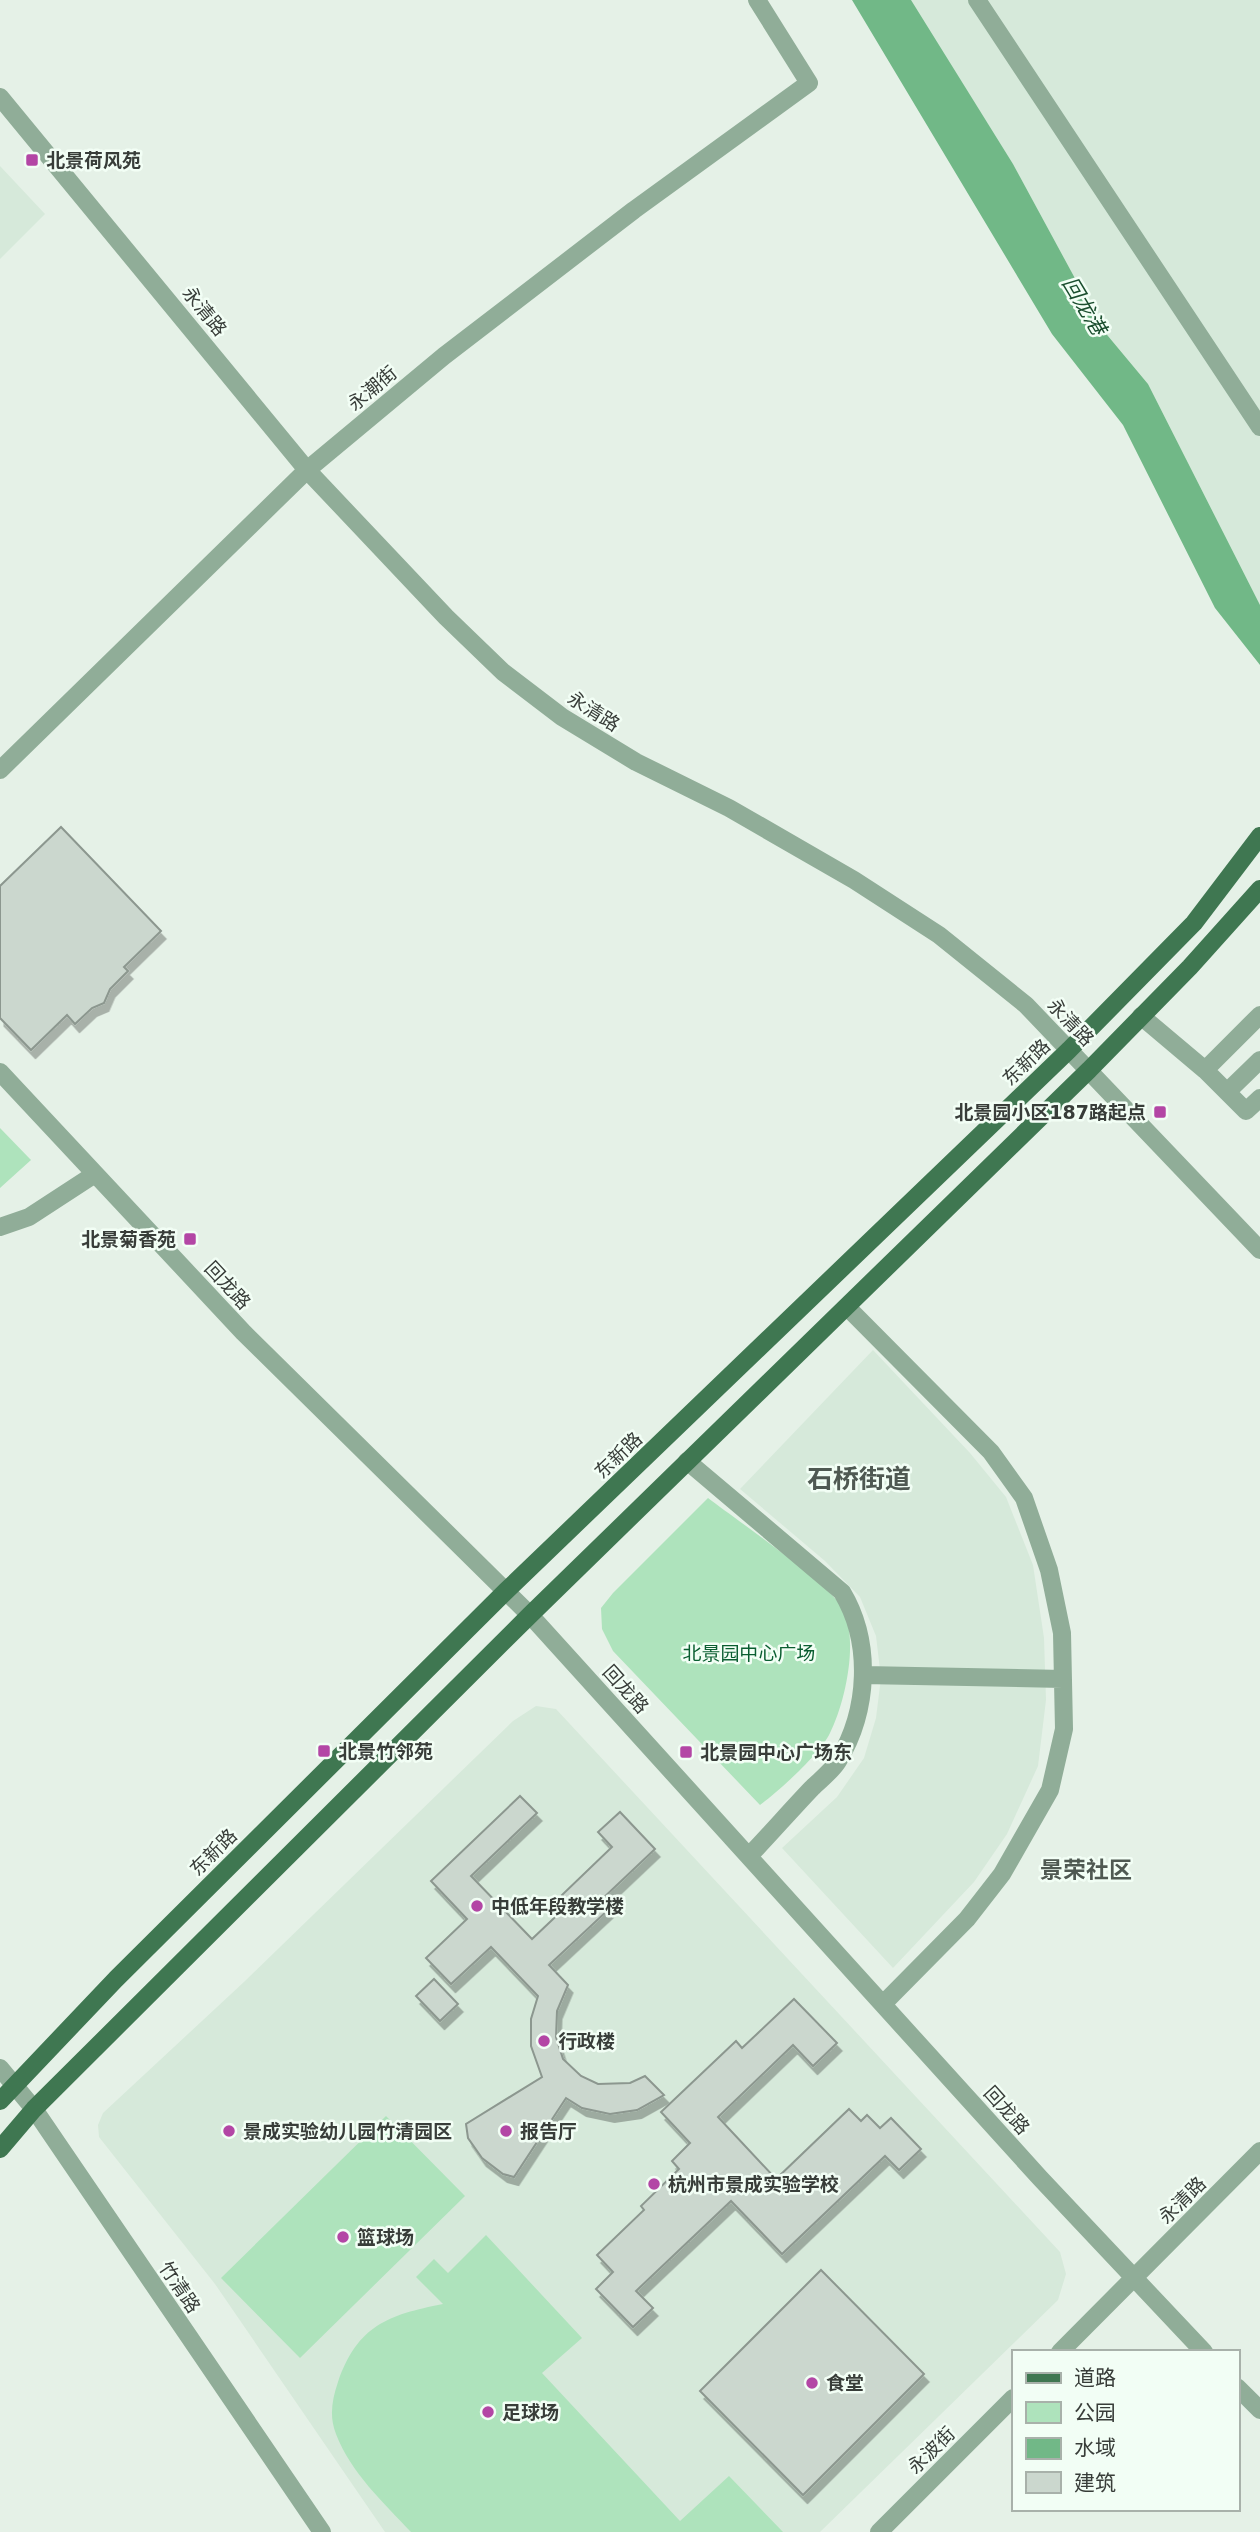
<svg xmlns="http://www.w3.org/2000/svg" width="1260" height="2532" viewBox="0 0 1260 2532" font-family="'DejaVu Sans','Noto Sans SC',sans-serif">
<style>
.built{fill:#d6e9da}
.green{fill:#aee3bc}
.water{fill:#71b887}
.building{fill:#cbd7ce;stroke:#8c978f;stroke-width:2;filter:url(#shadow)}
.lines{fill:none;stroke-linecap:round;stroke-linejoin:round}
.minor{stroke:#90ad98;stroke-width:18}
.major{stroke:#3f7751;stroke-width:18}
.poi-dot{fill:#b346a5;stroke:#f2fef5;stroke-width:2.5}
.labels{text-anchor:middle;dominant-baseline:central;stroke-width:5;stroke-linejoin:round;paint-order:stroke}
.poi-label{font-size:19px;font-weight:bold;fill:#383d39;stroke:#f2fef5;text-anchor:start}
.street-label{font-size:19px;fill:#383d39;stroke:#f2fef5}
.park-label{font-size:19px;fill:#0a5e31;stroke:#f2fef5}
.water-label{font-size:21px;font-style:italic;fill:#1a4e2e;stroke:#f2fef5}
.quarter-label{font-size:23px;font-weight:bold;fill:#4f5952;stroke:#f2fef5}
.district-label{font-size:26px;font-weight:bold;fill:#4f5952;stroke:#f2fef5}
</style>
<defs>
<filter id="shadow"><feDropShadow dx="4.5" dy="8" stdDeviation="0" flood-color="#0004"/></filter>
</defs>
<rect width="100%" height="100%" fill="#e5f1e7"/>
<path class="built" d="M910,0H1260V605L1148,384L1103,330L1013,164Z
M0,166L45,214L0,259Z
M873,1350L970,1453L1006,1497L1033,1565L1044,1638L1046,1700L1038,1766L1007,1834L974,1882L893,1968L782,1848L837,1797L864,1758L876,1718L881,1678L876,1636L860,1597L825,1561L740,1489Z
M536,1706L556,1709L1060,2252L1066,2274L1058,2300L820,2532H385L215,2284L99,2137L98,2125L103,2113L245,1981L513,1721Z"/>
<path class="green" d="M0,1128L31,1160L0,1188Z
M708,1498C735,1519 831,1584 843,1609C859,1641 845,1703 830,1733C820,1754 779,1791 760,1805L613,1651L602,1629L601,1608L613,1593Z
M386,2116L465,2196L300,2358L221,2278Z
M486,2235L582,2338L542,2373L680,2521L729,2476L783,2532H411C383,2502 351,2473 336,2434C329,2416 332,2400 338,2382C358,2325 388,2315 443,2304L416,2277L434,2259L448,2273Z"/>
<path class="water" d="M852,0H911L1013,164L1103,330L1148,384L1260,605V665L1215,608L1123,425L1052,334Z"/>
<path class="building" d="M61,827L161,931L124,967L128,971L110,989L104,1003L92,1008L75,1024L67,1015L31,1050L0,1018V886Z
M520,1796L537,1813L471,1876L532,1939L570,1903L562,1895L612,1847L598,1832L620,1812L655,1849L600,1901L608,1910L549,1965L568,1985L557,2011L556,2037L563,2059L581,2076L598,2084L630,2083L645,2076L664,2095L637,2110L610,2114L582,2108L566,2098L514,2177L503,2174L482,2158L468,2138L466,2124L542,2077L531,2046V2019L538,1996L491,1947L451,1984L426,1958L467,1919L431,1881Z
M434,1979L458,2004L440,2021L416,1996Z
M794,1999L837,2043L813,2066L793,2045L718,2117L776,2179L849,2109L861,2121L867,2115L880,2128L891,2118L921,2149L899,2170L885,2156L782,2254L731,2201L636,2291L653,2308L633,2327L596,2289L613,2272L597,2255L644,2210L641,2206L679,2169L672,2161L690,2143L661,2112L736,2041L742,2048Z
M821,2270L924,2374L803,2495L700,2391Z"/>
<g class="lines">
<path class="minor" d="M977,0L1260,427
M0,97L307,470L446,617L503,672L562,717L636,762L729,808L854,880L939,935L1026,1005L1260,1250
M0,770L307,470L444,356L634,210L809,83L757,0
M1141,1016L1205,1070L1246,1111L1260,1098
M1205,1070L1260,1015
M0,1072L243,1332L530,1615L1040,2178L1204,2352
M1227,1092L1260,1060
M0,1227L29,1217L95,1174
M847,1307L991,1452L1024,1498L1049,1570L1062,1633L1064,1729L1050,1790L1002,1874L967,1919L883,2004
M687,1461L842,1592C872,1642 869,1710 838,1761C832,1771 820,1780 812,1788C791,1810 771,1833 750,1855
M864,1675L1063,1679
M0,2068L34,2109L322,2532
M1060,2352L1260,2151
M1237,2387L1260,2410
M879,2532L1013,2398"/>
<path class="major" d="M0,2101L116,1979L506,1591L1069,1050L1194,923L1260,836
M0,2149L34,2109L530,1615L1089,1070L1190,967L1260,889"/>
</g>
<g class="poi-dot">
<rect x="25" y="153" width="14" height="14" rx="3.5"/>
<rect x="1153" y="1105" width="14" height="14" rx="3.5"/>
<rect x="183" y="1232" width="14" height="14" rx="3.5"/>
<rect x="317" y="1744" width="14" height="14" rx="3.5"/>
<rect x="679" y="1745" width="14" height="14" rx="3.5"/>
<circle cx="477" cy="1906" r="7"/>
<circle cx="544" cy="2041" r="7"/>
<circle cx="229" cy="2131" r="7"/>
<circle cx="506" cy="2131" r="7"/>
<circle cx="654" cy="2184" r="7"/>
<circle cx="343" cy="2237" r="7"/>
<circle cx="812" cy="2383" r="7"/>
<circle cx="488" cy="2412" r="7"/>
</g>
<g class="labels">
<g class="poi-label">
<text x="46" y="160">北景荷风苑</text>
<text x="1146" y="1112" text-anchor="end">北景园小区187路起点</text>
<text x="176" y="1239" text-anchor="end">北景菊香苑</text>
<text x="338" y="1751">北景竹邻苑</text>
<text x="700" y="1752">北景园中心广场东</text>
<text x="491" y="1906">中低年段教学楼</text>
<text x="558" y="2041">行政楼</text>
<text x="243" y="2131">景成实验幼儿园竹清园区</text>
<text x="520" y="2131">报告厅</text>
<text x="668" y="2184">杭州市景成实验学校</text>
<text x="357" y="2237">篮球场</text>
<text x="826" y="2383">食堂</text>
<text x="502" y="2412">足球场</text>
</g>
<g class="street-label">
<text transform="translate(205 311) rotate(51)">永清路</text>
<text transform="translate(372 388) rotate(-40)">永潮街</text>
<text transform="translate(594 711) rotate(32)">永清路</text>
<text transform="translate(1071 1022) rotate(46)">永清路</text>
<text transform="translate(1026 1062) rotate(-44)">东新路</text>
<text transform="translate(228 1285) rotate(47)">回龙路</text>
<text transform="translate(618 1455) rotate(-44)">东新路</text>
<text transform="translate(626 1689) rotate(48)">回龙路</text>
<text transform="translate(213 1852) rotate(-45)">东新路</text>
<text transform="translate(1007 2110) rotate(48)">回龙路</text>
<text transform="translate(1182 2200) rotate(-45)">永清路</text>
<text transform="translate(180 2287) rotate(56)">竹清路</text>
<text transform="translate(931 2450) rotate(-45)">永波街</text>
</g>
<g class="park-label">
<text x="749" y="1653">北景园中心广场</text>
</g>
<g class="water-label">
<text transform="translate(1084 306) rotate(59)">回龙港</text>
</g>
<g class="quarter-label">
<text x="1086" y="1870">景荣社区</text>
</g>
<g class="district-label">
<text x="859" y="1479">石桥街道</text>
</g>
</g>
<rect x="1012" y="2350" width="228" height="161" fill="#f2fef5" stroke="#a8b1aa" stroke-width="2"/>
<rect x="1026" y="2373" width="35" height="10" fill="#3f7751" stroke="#a8b1aa" stroke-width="2"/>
<text x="1074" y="2385" font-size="21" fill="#383d39">道路</text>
<rect x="1026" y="2402" width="35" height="21" fill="#aee3bc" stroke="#a8b1aa" stroke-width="2"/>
<text x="1074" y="2420" font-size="21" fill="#383d39">公园</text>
<rect x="1026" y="2438" width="35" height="21" fill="#71b887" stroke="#a8b1aa" stroke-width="2"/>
<text x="1074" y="2455" font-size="21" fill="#383d39">水域</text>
<rect x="1026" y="2472" width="35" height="21" fill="#cbd7ce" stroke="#a8b1aa" stroke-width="2"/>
<text x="1074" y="2490" font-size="21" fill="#383d39">建筑</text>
</svg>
